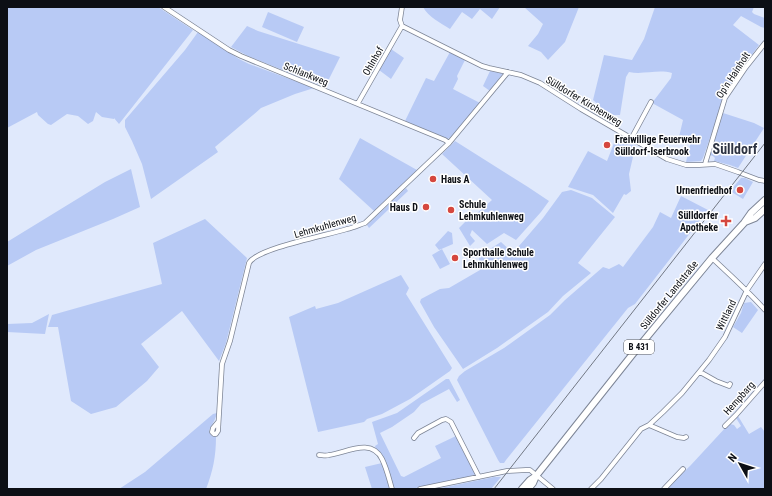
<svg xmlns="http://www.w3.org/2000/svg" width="772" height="496" viewBox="0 0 772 496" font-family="'Roboto Condensed',sans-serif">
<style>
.green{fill:#b8caf5}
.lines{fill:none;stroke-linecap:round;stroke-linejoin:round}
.street-casing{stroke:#7d8596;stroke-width:5.5}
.primary-casing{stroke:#7d8596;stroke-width:8}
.street{stroke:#fff;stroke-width:4}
.primary{stroke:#fff;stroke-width:6}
.tram{stroke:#727884;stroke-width:1}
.poi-dot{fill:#d5473e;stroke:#fff;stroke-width:1.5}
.labels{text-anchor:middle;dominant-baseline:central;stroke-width:3;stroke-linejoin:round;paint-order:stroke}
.shield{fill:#fff;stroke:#55575b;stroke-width:1}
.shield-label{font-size:9px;font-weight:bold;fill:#0c0f15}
.street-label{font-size:10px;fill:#0c0f15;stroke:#fff}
.poi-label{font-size:10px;font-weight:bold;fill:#0c0f15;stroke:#fff;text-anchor:start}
.district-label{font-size:14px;font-weight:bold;fill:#2d3342;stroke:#fff}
</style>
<rect width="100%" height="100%" fill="#e0e9fc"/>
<path class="green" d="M7,7H158L193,30L119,124L114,118V119L102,117L96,112L93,121L88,124L78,116L67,114L51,125L48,124L38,115L37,112L7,128Z
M423,7H500L492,19L480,9L472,19L462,12L450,29C441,23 428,17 423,7Z
M524,7H579L565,42L548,60L541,52L528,46L538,34L543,24Z
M655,7H754L752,12L754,14L765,18V28L761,27L741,16L733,25L759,45L730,85L724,98L703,158L701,161L686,162L691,141L679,137L683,120L652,103L671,78L672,73C658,69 643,75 629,72L626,77L620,115H610L593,100L604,55L632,60L644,39Z
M268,12L304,27L297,42L262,27Z
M247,26L258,31L340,57L325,87L248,56L231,47Z
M198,32L239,59L249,64L314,88L295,94L261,108L253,115L215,147L218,152L151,199L142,164L132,141L125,127V120L185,50Z
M391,49L404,58L391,79L379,70Z
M450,52L465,60L457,76L458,79L453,89L480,103L452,137L447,139L405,121L426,78L434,81Z
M490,71L501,73L503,74L502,75L490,91L483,86Z
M723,113L754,123L764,128L738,168L730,165L714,161L715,158L713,156L710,155Z
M618,133L636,144L629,174L631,191L626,195L624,194L613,213L593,195L568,187L588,151L607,161Z
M360,138L417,170L374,211L339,179Z
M455,141L528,187L549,201L541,212L516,240L504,233L487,244L472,230L470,235L475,241L470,246L459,228L466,221L467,222L492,200L442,154Z
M131,169L140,207L113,219L36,250L7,266V242L105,182Z
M741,178H745L753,182L743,199L730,191Z
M406,188L408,191L369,228L367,225Z
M571,190L592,198L615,217L578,263L591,273L563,296L548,312L497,348L463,369L434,327L420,302L421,299L440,289L449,288L480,270L479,256L501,242L513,253L543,218L562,192Z
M681,196L708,210L635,304L628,308L506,460L504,463H500L498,460L457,380L459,376L465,371L504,348L550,315L565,300L603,267L609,269L619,264L623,267L653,227L660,212L671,218Z
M205,219L247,258L226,343L219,361L182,311L141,344L159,367L147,381L116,407L91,414L71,401L58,327H48L52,315L162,284L153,243Z
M448,231L452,233L453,244L439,250L435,245Z
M442,249L450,264L440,269L432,255Z
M401,275L409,288L406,294L452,368L450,371L410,399L382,414L367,419L364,422L318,432L289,317L315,306L316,309L338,303Z
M751,302L758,310L742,333L733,327L741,313L744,303Z
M49,314L45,334L7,332V324L32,323Z
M446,379H449L460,400L457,402L449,389L421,404L414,412L392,427L380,433L401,476L404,477L441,458L435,446L456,436L476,474L465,478L411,489H394L383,457L376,449L375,446L378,444L372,422L397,413Z
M217,413C216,416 215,420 213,423C210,430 207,430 212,436L216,437C216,456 213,471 206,489H119L145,472L213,414Z
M738,416L749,434L761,427L765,432V489H666L690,466L727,426L728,427L730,424L734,425L737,429L741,426L736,418Z
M382,463L390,489H372L365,467Z
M494,477H501L491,489H436Z"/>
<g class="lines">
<defs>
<path id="street" d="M164,7L229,50L241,56L445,140L449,143
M402,7L400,20L402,26
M402,26L482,66L489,68L521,75L540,83L581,109L667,159L686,165H699L715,164L738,172L759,180L765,181
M358,103L402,26
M631,139L651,102
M705,164L725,98L746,67L765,43
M712,258C730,275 748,291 765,310
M700,372L716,381L729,386L730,384
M218,422L213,428L212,432L214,434H216L218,431L222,364L230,341L249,263C257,248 329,235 347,229C353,228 359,225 365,223L449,143L508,72
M649,425L677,437L684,438L686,437
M725,426L736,415L765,382
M414,438L418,433L442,420L446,419L451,422L479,477
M319,455C322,455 326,456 329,455C346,453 371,437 382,459C387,469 389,479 392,489
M420,489L507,471L526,470H530L553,489
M591,489L601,479L641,429L649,425L663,412L682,393L709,360L725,337L747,290L765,264
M664,489L683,469"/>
<path id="primary" d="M745,222L755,218L765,209
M522,489L530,480L536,476
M528,489L533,483L536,476L632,355L712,258L744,223L751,213L765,200"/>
</defs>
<use href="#street" class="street-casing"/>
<use href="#primary" class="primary-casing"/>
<use href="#street" class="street"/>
<use href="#primary" class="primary"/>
<path class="tram" d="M494,489L765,143"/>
</g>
<g class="poi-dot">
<circle cx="607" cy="145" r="4"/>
<circle cx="433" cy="179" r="4"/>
<circle cx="740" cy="190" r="4"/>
<circle cx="426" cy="207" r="4"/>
<circle cx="451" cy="210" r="4"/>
<path d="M724 215h4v4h4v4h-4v4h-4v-4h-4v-4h4z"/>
<circle cx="455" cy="258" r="4"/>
</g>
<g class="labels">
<rect class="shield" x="624" y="340" width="30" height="14" rx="3"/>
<g class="shield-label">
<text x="639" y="347">B 431</text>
</g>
<g class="street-label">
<text transform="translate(373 61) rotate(-60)">Ohlnhof</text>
<text transform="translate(306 74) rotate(22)">Schlankweg</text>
<text transform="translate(733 75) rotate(-57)">Op'n Hainholt</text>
<text transform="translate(584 101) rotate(31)">Sülldorfer Kirchenweg</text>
<text transform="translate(325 226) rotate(-16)">Lehmkuhlenweg</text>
<text transform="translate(669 295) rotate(-51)">Sülldorfer Landstraße</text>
<text transform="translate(726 315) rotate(-64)">Wittland</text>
<text transform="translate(739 398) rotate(-48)">Hempbarg</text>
</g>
<g class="poi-label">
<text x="615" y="139">Freiwillige Feuerwehr<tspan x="615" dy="12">Sülldorf-Iserbrook</tspan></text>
<text x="441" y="179">Haus A</text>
<text x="732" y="190" text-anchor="end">Urnenfriedhof</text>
<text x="459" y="204">Schule<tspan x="459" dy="12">Lehmkuhlenweg</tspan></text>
<text x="418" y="207" text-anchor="end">Haus D</text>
<text x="718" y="215" text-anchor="end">Sülldorfer<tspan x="718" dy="12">Apotheke</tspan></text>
<text x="463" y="252">Sporthalle Schule<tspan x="463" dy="12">Lehmkuhlenweg</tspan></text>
</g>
<g class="district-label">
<text x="735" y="149">Sülldorf</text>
</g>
</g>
<rect width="772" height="496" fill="none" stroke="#0c0f15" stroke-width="16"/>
<g transform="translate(740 464) rotate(309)" stroke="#ffffff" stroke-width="3" paint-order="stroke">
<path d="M0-3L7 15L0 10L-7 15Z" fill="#0c0f15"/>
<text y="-6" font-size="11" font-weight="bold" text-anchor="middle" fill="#0c0f15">N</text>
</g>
</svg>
